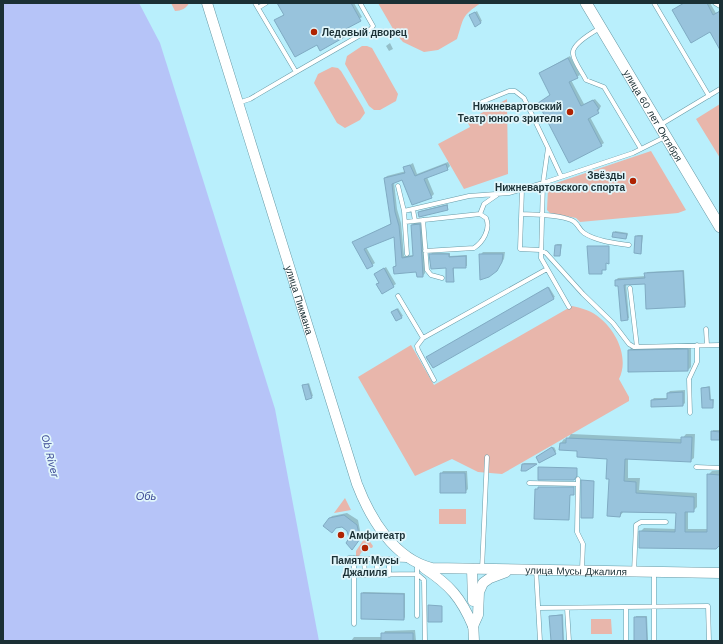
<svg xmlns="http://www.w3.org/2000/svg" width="723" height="644" viewBox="0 0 723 644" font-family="'Work Sans',sans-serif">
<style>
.green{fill:#e8b6ab}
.water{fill:#b6c4f8}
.shadow{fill:#0003}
.building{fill:#98c3dc;stroke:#80abc3}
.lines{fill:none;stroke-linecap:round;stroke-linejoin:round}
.service-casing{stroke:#689ba7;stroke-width:5}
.tertiary-casing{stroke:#689ba7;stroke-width:11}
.secondary-casing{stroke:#689ba7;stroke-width:12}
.service{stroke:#fff;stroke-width:4}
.tertiary{stroke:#fff;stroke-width:10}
.secondary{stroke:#fff;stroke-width:11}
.poi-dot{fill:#af2302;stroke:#e1f6fb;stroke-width:1.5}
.labels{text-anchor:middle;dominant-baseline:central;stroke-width:3.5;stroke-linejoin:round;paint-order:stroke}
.poi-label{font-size:10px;font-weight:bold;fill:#1b3035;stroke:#e1f6fb;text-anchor:start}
.street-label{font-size:10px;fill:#1b3035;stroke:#e1f6fb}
.water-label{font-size:11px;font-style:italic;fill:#3c4994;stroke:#e1f6fb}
</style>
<rect width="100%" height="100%" fill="#b9effc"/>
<path class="green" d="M171,3H189C187,8 181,11 175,11Z
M378,3H481C461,16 464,18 457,39L438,50L424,52L403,42L396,34Z
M362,46H367L372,48L398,94L396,101L380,110H374L369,106L345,64L347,56Z
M332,67L338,68L341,71L363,108L365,113L360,120L345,128L337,123L314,83L318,74Z
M507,99L508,174L464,189L438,144L470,127L467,121Z
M720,104V158L696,119Z
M651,151L686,210L678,213L580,222L576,218L550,213L547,210L548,189L550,185Z
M572,306C581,308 589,310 596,315C615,328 630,357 619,379L629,397V401L502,474L478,472L452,459L415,476L358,377L411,345L434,385Z
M345,498L351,510L334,513Z
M439,509H466V524H439Z
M366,536L373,546L372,548L365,547L359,556H356V551Z
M591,619H611L612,634H591Z"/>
<path class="water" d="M3,3H139L160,43L275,409L319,641H3Z"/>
<path class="shadow" d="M280,3H354L362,17L347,27L349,32L347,34L317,44L276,20L285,14Z
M684,3H710L716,13L720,11V48L710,31L674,10Z
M477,11L482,21L476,25L472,14Z
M390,43L393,49L389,51L386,46Z
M570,56L580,75L571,80L584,104L595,99L601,106L598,112L590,117L604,143L601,145L551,94L540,73Z
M448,162L450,166L447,169L427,177L434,194L431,197L403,179L394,182L397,209L401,223L404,256L414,255L412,225L414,223L422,222L425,273L423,276L417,271L394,267L396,265L394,236L366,247L375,263L372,265L353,243L392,223L385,178L387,176L406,171L404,168L413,163L417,174Z
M448,204V209L419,212L420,211Z
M615,231L628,233L627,237L626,238L614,233Z
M638,235H643L641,253L636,236Z
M557,244H562L560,255L556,245Z
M483,252H505L504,259L496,270L480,255Z
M432,253H450V256L467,255V266L454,267L453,281L447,267L430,255Z
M386,267L396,284L393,286L377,284L379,282L375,274Z
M684,270L686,304L685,306L646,283L626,284L629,318L627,319L619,285L616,280L618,278L646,276L647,272Z
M549,287L555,297L553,298L427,357Z
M398,308L403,316L401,317L393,311Z
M632,347H691V367L688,370L629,350Z
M309,383L313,396L311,397L303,386Z
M710,386L711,399H714L713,407L702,388Z
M685,390V403L683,405L652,400L654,398H668V393L670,391Z
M713,430H720V439L712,432Z
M571,434L682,439L686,434H695L694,458L690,461L628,459V478H640L639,490L697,493V507L693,511H688V529H708V475L712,471H720V544L640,532L644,528L676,529L677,512L624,511L620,516L610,478L608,458L578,450L561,443L564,439L567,440Z
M554,447L556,451L555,453L538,456Z
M524,463H537L526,470L523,464Z
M443,471H467L468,489L465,492L441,474Z
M539,487H574V494H570L569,519L536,489H539Z
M347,513L358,520L361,536L354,546L348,530L342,526L336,527L329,519L332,516Z
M363,592L405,593V617L404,619L362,594Z
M563,614L564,641H552L550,616Z
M636,616H647L648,641H635Z
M415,630L416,641H351L354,637H382L385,631Z"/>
<path class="building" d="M277,3H351L361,21L344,30L348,35L320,51L317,45L295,57L274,20L284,15Z
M684,3H707L713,15L720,11V50L710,32L691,43L672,10Z
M475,12L481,23L475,27L469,15Z
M568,58L578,78L569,82L581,106L593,100L599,109L597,110L599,113L588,119L602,146L569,163L538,103L550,95L539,73Z
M446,164L448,170L424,179L432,198L412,205L402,180L392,184L395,212L399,226L402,258L413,256L411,225L420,224L423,277H417L416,272L394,274L393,267L396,266L394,237L364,249L373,266L367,269L352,242L391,224L384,178L405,173L403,167L410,165L415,176Z
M447,205L448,210L419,217L418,212Z
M613,232L627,234L626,239L612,237Z
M635,236H642L641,254L634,253Z
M555,245H561L560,256H554Z
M587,246H609V264L606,263V270H602V274H589Z
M429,254H449V257L466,256V268H453L454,282H446V268L431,269Z
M479,254H503L502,262L497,271L489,277L480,280Z
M384,268L394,287L382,294L376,284L379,283L374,274Z
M683,271L685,307L646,309L645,284L624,285L628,320L621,321L618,286H615V280L645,278L644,273Z
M548,287L554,299L433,368L426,357Z
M397,309L402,318L396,321L391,312Z
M688,349V371L628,372V350Z
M308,384L312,398L306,400L302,385Z
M709,387L710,400H713V408H702L701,388Z
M683,392V406L651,407V400L667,399V393Z
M711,431L720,432V440H711Z
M681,437H692L691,462L625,459L624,481L636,482V493L694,497V512H685V532H707V474L720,475V545L716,549L639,548V531L675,532L676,513L621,512L620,517L607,516L609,479H606L607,459L577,457V451L559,450L560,443H566V438L681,443Z
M552,447L556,454L539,463L536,457Z
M522,464H537L526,471H521Z
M538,467L577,468V476L574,480H538Z
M440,473H465L466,493H440Z
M581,480L594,481L593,518H581Z
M538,487H574V495H570L569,520L534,519L535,489H538Z
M344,515L357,525L360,539L352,550L346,543L349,538L347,531L342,527L336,528L332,533L323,526L329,518Z
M361,593L404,594V620L361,619Z
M428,605L442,606V622H428Z
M562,615L563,641H551L549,616Z
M634,617H646L647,641H634Z
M381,633H413V641H381Z"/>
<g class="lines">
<defs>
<path id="service" d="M255,3L296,72L371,29L373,26L360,3
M654,3L709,96
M715,3L720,6
M258,8L266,3
M600,28C593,32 571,45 573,54C574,62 582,72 586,80L604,87L641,149
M238,103L250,99L296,72
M660,125L720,89
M548,148L561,176
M398,186L404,211
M522,189L520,249L540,250L546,253L583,294L613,323L629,344L634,347L720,345
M413,209L415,221
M480,214L484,204L497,195
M522,214C538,215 556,214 571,220C578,222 578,229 584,233C596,241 614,243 629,245
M423,220L427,270L431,275L442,278
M405,222L480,214L486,218C491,229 483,242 474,248L425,251
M407,254L404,211L469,196L509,193L543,183L548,148L524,98L515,91H509L482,102
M630,288L637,347
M398,296L423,338L547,269
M569,307L541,258L543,183L633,153L665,137
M706,329L707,345
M423,338L417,346L418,350L434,380
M690,413L689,379L697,362V345
M696,467L720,468
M578,479L577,532L583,544L582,569
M529,483L578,484
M349,558L408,560
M354,558V624
M364,559L365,575
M377,559V575
M389,559V575
M482,569L487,457
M536,569L540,641
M634,572L636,525L641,522H666
M654,572V641
M348,575L417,574L424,580L425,641
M626,607V641
M538,608L708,606L709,641
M567,608L569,641
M417,616V564"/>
<g id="tertiary">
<path id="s1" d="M207,3L357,484C370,518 394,559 432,568L720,573"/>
<path d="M424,568C450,585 461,598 473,626"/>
<path d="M472,569L473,601"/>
<path d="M473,621L474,641"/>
<path d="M473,626L478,615L479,592L483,583L490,578L506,572"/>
</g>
<g id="secondary">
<path id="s2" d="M586,3L720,227"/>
</g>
</defs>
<use href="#service" class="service-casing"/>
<use href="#tertiary" class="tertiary-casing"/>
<use href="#secondary" class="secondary-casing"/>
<use href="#service" class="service"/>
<use href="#tertiary" class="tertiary"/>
<use href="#secondary" class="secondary"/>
</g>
<g class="poi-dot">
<circle cx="314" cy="32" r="4"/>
<circle cx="570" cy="112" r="4"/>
<circle cx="633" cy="181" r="4"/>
<circle cx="341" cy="535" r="4"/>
<circle cx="365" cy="548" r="4"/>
</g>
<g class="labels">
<g class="poi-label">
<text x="322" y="32">Ледовый дворец</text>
<text x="562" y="106" text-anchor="end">Нижневартовский<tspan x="562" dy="12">Театр юного зрителя</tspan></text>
<text x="625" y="175" text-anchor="end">Звёзды<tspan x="625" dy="12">Нижневартовского спорта</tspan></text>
<text x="349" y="535">Амфитеатр</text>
<text x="365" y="560" text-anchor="middle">Памяти Мусы<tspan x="365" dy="12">Джалиля</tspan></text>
</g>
<g class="street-label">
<text stroke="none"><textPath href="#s2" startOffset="131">улица 60 лет Октября</textPath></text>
<text stroke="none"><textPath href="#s1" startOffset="311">улица Пикмана</textPath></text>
<text stroke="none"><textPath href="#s1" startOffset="765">улица Мусы Джалиля</textPath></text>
</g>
<g class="water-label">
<text transform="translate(50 456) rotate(76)">Ob River</text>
<text x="146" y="496">Обь</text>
</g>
</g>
<rect width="723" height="644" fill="none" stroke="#1b3035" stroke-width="8"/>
</svg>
